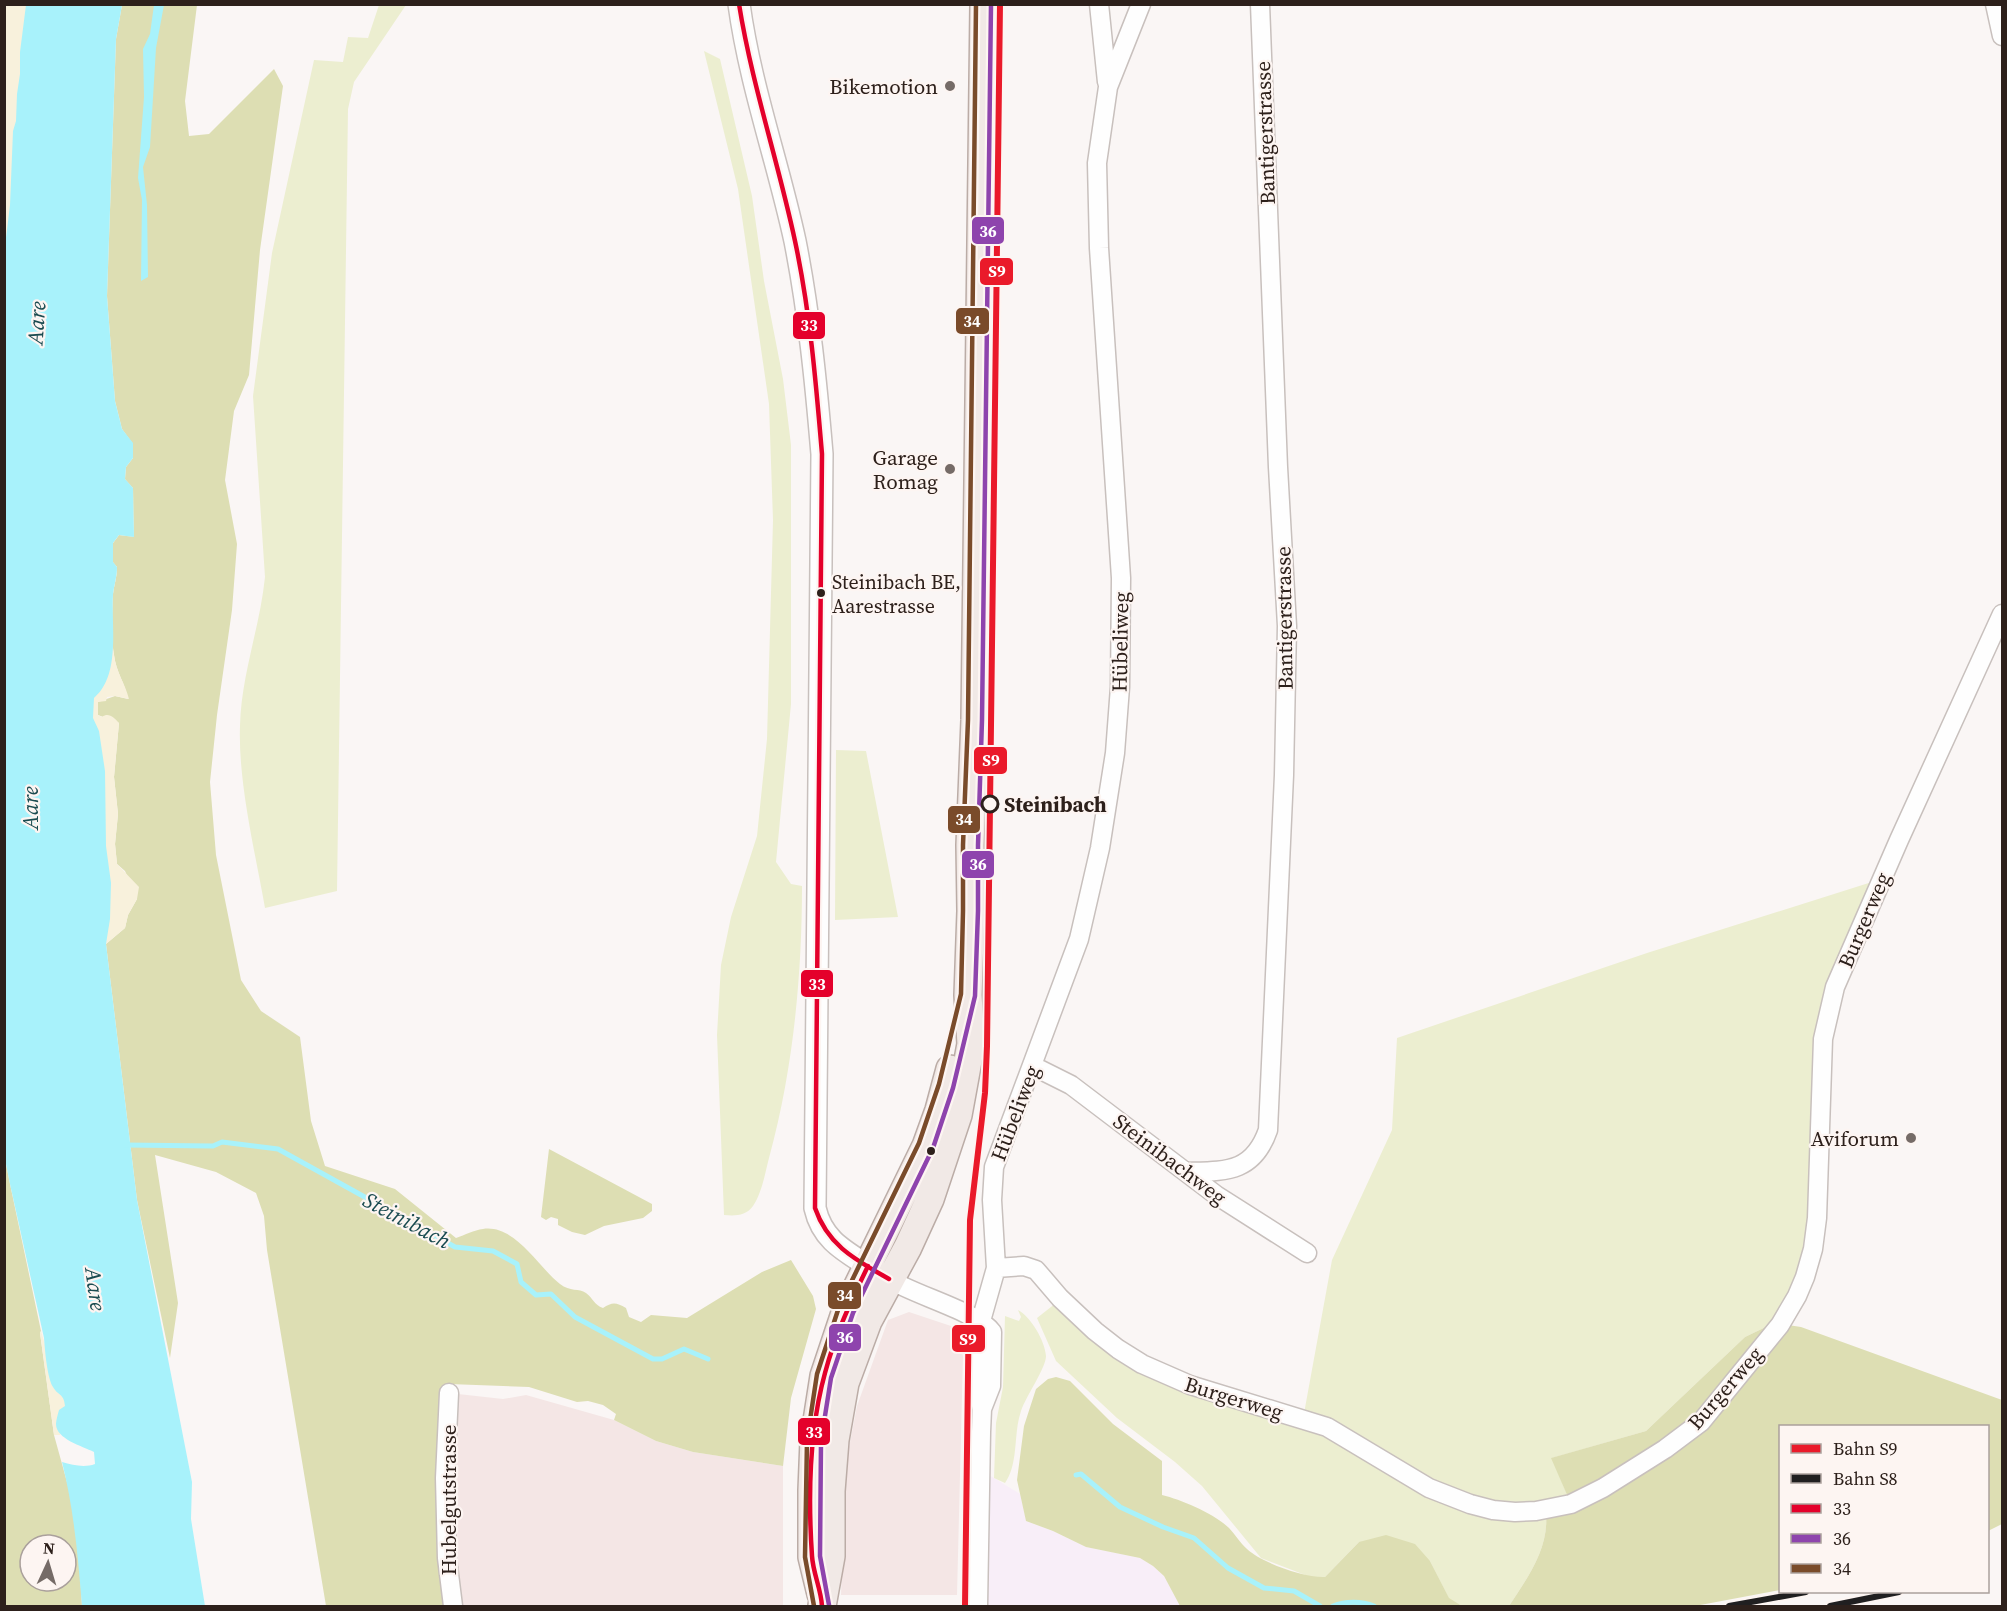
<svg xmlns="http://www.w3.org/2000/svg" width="2007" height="1611" viewBox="0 0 2007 1611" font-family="'Source Serif 4',serif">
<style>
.commercial{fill:#f8eef8}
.industrial{fill:#f4e6e5}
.green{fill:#eceed0}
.forest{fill:#dddeb3;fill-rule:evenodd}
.sand{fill:#f8f1dc}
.water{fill:#a8f2fb}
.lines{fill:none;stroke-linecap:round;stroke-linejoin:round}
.stream{stroke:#a8f2fb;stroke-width:5}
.minor-casing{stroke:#c8c0bd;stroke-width:21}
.tertiary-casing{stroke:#c8c0bd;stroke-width:24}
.primary-casing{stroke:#bbaca6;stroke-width:30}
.minor{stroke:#fefefe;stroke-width:18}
.tertiary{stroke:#fefefe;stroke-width:21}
.primary{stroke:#f1e9e6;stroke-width:27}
.bus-1-casing{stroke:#fdf5f2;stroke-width:9}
.bus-2-casing{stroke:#fdf5f2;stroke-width:9}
.bus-3-casing{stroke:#fdf5f2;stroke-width:9}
.bus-1{stroke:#e4002b;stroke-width:4.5}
.bus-2{stroke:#8e44ad;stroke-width:4.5}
.bus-3{stroke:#7a4b2a;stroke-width:4.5}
.rail-1-casing{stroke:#fdf5f2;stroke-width:10}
.rail-2-casing{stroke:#fdf5f2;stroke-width:10}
.rail-1{stroke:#ea1a2a;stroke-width:6}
.rail-2{stroke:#201f20;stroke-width:6}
.poi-dot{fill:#756b67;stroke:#fdf5f2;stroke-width:2}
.bus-dot{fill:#2d201b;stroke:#fdf5f2;stroke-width:2}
.stop-dot{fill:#fdf5f2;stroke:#2d201b;stroke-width:3}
.labels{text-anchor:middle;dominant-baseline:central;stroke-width:4.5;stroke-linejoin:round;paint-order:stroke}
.bus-label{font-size:20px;fill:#2d201b;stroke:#fdf5f2;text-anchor:start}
.poi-label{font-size:21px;fill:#2d201b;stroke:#fdf5f2;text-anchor:end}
.street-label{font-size:21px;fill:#2d201b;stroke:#fdf5f2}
.stop-label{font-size:21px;font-weight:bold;fill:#2d201b;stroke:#fdf5f2;text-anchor:start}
.water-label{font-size:22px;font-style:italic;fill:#1a4b50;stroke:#fdf5f2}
.line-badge{stroke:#fdf5f2;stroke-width:2}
.badge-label{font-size:16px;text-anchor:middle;font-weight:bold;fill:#fff}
</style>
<rect width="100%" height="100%" fill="#faf6f5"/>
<path class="commercial" d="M971,1464L1020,1494L1026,1521L1053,1531L1086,1547L1140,1558L1153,1566L1164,1576L1180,1606H971Z"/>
<path class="industrial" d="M909,1312L954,1327L963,1356L957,1595H841L845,1468L857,1406L888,1320Z
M449,1393L503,1399L526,1395L614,1420L656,1441L693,1452L783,1466V1606H453Z"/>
<path class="green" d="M379,5H406L354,82L348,109L337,891L265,908C255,851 238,783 240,726C241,676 260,627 265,577L253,396L272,253L314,60L343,62L348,37L368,38Z
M704,51L720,59L752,196L764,281L783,379L791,445V704L776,862L791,884L802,886C802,977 793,1070 769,1158C765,1173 762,1193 753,1206C746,1216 735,1216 724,1215L717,1035L721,965L731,917L757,836L767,739L773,520L769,404L744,231L738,189Z
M836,750L866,751L898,917L835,920Z
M1875,881L1831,985L1812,1218L1801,1274L1774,1323L1745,1337L1646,1431L1552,1458L1571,1504L1493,1510L1303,1419L1332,1260L1392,1130L1397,1038L1647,953Z
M1056,1303L1091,1337L1311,1427L1408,1484L1546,1515C1549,1549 1526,1580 1509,1606H1462L1449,1599L1430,1561L1359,1542L1325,1577L1313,1578L1261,1558L1202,1486L1175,1462L1117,1418L1056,1361L1037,1318Z
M1018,1310C1031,1317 1045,1341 1046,1356C1046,1368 1026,1396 1021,1411C1013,1434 1019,1463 1005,1483L994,1478L996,1423L1003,1387L1005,1316L1019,1321L1021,1317Z"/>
<path class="forest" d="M122,5H197L185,101L189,136L209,134L274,69L283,86L260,250L249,375L234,411L225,480L237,544L232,610L217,715L210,782L216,855L241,980L261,1011L300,1037L311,1121L325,1166L395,1189L456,1238C465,1235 474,1230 483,1229C515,1224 539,1268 560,1284C570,1292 579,1288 586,1293C593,1298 594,1305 603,1308C612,1302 616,1302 626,1308L629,1317L641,1322L651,1315L687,1318L762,1272L791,1260L813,1296L816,1309L791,1398L783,1466L693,1452L656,1441L614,1420L616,1414L603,1405L588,1401L577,1402L529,1387L449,1384L453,1606H326L267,1250L264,1216L256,1193L216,1172L155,1155L178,1303L170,1358L137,1200L106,944L125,928L128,915L137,899L125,871L117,864L115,844L118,814L114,777L119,723L98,715V702L115,696L128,699C125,683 116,672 114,655C111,638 112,612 113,594C114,585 117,577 117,567L113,563V543L119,535L134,536L133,514L125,479L126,467L133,458V444L122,429L115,401L107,296L116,39Z
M4,1136L5,1159L10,1184L41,1331L40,1333L54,1435L70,1493L79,1554L82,1606H5ZM30,1545H66V1581H30Z
M549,1149L652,1204V1211L643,1218L604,1226L585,1235L572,1232L558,1225V1219L551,1217L546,1220L541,1217Z
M1774,1323L1801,1327L2002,1400V1524L1988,1531V1426H1780V1590L1695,1606H1509C1526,1580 1549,1549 1546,1515L1571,1504L1551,1458L1646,1431L1745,1337Z
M1056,1377L1070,1381L1113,1424L1162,1461V1495C1182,1500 1213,1513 1229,1528C1235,1534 1240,1543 1247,1549C1262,1563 1305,1578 1325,1577L1359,1542L1386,1535L1415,1544L1430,1561L1449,1598L1462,1606H1180L1164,1576L1153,1566L1140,1558L1086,1547L1053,1531L1026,1521L1017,1480L1024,1426L1036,1389L1048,1379Z"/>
<path class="sand" d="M5,5H33L5,297Z
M117,470L133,488L134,537L119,535L113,543V562L117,567C117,577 114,585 113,594C112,610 111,640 114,655C116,672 125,683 129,699L115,696L107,697L106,701L98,702V715L102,717C109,712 114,718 119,723L114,777L118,814L115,844L117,864L139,887L137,899L128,915L125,928L106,944L52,710Z
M41,1331L58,1388L70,1407L60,1435H54L40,1333Z"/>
<path class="water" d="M26,5H122L116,39L107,296L115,401L122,429L133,443V458L126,467L125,479L133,488L134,537L119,535L113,543V562L117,567C117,577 114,585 113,595C111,626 121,675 94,698L93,718L99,731L105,771L106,846L111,883L110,919L106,944L137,1200L192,1482L191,1519L205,1606H82C78,1557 74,1510 62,1462C73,1465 84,1468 95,1464L94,1452C82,1446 56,1439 56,1424C56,1420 58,1414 59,1410L65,1406C64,1393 58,1396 53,1387C47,1377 45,1350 44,1338L10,1184L5,1159L4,1136V254L10,205L13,131L16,121L17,94L20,74V52Z
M154,5H164L156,48L150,147L143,167L147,205L148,277L141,281L142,200L138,178L144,97L143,49L150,34Z"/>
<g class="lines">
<path class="stream" d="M124,1145L213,1146L222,1142L278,1149L455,1247L493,1251L517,1264L521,1282L536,1295L551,1294L575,1317L653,1359H662L684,1349L708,1359
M1076,1475L1081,1474L1120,1507L1163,1527L1194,1538L1228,1568L1264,1588L1294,1591L1320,1606
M1333,1606C1345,1601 1362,1601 1374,1606"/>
<defs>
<path id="minor" d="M1099,4L1107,82
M1995,4L2002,36
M1033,1066L1071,1085L1216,1195L1307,1253
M1186,1172C1226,1171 1253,1173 1268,1130L1284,775L1287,626L1278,467L1260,4
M996,1268L1024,1266L1036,1270L1060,1298L1095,1331L1118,1349L1142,1364L1190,1385L1327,1427L1429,1488L1470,1504L1493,1510L1515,1512L1536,1511L1571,1504L1603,1488L1665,1449L1701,1422L1780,1325L1797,1296L1805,1277L1813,1249L1817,1218L1823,1039L1835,987L1899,840L2002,614
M889,1279C914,1295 978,1312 992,1332L991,1386L982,1409L981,1432L978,1606
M449,1393L445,1478L447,1558L453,1606
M982,1409L976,1385L977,1335L996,1268L992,1200L994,1167L1079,939L1100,848L1115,753L1120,687L1121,578L1099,248L1097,163L1108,87L1141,4"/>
<path id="tertiary" d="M739,4C750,85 778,162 795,241C809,312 816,383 822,454L815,1208C822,1239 843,1250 868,1266"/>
<path id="primary" d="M821,1594L812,1557V1490L814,1440L824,1376L846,1310L926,1146L939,1110L950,1069
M822,1606L831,1556V1491L835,1440L845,1383L868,1321L908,1247L930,1199L958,1115L971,1044L968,995L971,911L970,845L975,720L984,4"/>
</defs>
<use href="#minor" class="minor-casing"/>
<use href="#tertiary" class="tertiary-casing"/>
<use href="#primary" class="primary-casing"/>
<use href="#minor" class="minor"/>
<use href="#tertiary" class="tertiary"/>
<use href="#primary" class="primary"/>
<defs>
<path id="bus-1" d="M739,4C752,85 778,161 795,241C810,311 816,383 822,454L815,1208C828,1246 856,1260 889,1279
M822,1606C821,1589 813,1573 812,1556C808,1497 809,1431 825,1373C835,1335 851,1301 868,1266"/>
<path id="bus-2" d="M829,1605L820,1556L821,1441L831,1378L853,1313L933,1148L953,1088L975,996L978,911V845L982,720L991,4"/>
<path id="bus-3" d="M814,1606L805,1557L807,1440L817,1374L839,1307L919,1143L939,1084L961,994L963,911V845L968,720L976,4"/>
</defs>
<use href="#bus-1" class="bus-1-casing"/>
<use href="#bus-2" class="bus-2-casing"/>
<use href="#bus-3" class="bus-3-casing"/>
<use href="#bus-1" class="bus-1"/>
<use href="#bus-2" class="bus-2"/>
<use href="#bus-3" class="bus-3"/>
<defs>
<path id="rail-1" d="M965,1606L970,1220L985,1093L987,1046L1000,4"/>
<path id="rail-2" d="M1729,1606L1806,1592
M1830,1606L1899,1592"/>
</defs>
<use href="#rail-1" class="rail-1-casing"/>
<use href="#rail-2" class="rail-2-casing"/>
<use href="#rail-1" class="rail-1"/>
<use href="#rail-2" class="rail-2"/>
</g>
<g class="poi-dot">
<circle cx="950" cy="86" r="6"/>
<circle cx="950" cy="469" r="6"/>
<circle cx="1911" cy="1138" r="6"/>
</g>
<g class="bus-dot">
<circle cx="821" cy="593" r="5"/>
<circle cx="931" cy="1151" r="5"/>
</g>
<circle class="stop-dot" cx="990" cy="804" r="8"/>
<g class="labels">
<g class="bus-label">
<text x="832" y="582">Steinibach BE,<tspan x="832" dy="24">Aarestrasse</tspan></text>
</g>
<g class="poi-label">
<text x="938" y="86">Bikemotion</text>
<text x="938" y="457">Garage<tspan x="938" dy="24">Romag</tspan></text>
<text x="1899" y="1138">Aviforum</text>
</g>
<g class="street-label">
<text transform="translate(1265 133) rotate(-92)">Bantigerstrasse</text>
<text transform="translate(1284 618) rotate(-91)">Bantigerstrasse</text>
<text transform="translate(1120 642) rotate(-89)">Hübeliweg</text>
<text transform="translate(1864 920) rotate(-67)">Burgerweg</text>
<text transform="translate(1015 1113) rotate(-69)">Hübeliweg</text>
<text transform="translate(1170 1159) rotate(37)">Steinibachweg</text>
<text transform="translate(1725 1388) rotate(-49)">Burgerweg</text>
<text transform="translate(1234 1398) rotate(17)">Burgerweg</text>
<text transform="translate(448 1500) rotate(-90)">Hubelgutstrasse</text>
</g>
<g class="stop-label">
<text x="1004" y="804">Steinibach</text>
</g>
<g class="water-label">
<text transform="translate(36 323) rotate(-86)">Aare</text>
<text transform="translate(30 808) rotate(-90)">Aare</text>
<text transform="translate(407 1220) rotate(28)">Steinibach</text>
<text transform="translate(96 1289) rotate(82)">Aare</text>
</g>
</g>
<g class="line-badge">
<rect x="971" y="216" width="34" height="29" rx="6" fill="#8e44ad"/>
<rect x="979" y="257" width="35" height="29" rx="6" fill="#ea1a2a"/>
<rect x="955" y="307" width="35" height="28" rx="6" fill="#7a4b2a"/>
<rect x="792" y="311" width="34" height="29" rx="6" fill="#e4002b"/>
<rect x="973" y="746" width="35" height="29" rx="6" fill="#ea1a2a"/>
<rect x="947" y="805" width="34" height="29" rx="6" fill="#7a4b2a"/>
<rect x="961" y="850" width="34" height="29" rx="6" fill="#8e44ad"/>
<rect x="800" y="969" width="34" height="29" rx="6" fill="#e4002b"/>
<rect x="827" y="1281" width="35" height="29" rx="6" fill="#7a4b2a"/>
<rect x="828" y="1323" width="34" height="29" rx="6" fill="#8e44ad"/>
<rect x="951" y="1324" width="35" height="29" rx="6" fill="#ea1a2a"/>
<rect x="797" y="1417" width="34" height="29" rx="6" fill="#e4002b"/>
</g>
<g class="badge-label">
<text x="988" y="237">36</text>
<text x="997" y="277">S9</text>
<text x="972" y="327">34</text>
<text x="809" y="331">33</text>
<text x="991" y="766">S9</text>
<text x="964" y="825">34</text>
<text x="978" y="870">36</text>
<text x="817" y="990">33</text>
<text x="845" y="1301">34</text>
<text x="845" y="1343">36</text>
<text x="968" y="1345">S9</text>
<text x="814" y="1438">33</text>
</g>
<rect width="2007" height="1611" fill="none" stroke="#2d201b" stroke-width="12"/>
<rect x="1779" y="1425" width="210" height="168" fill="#fdf5f2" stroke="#aaa09c" stroke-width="1.5"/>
<rect x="1791" y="1444" width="30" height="9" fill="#ea1a2a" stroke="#aaa09c" stroke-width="1.5"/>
<text x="1833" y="1455" font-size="18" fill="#2d201b">Bahn S9</text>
<rect x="1791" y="1474" width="30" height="9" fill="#201f20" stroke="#aaa09c" stroke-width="1.5"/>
<text x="1833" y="1485" font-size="18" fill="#2d201b">Bahn S8</text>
<rect x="1791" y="1504" width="30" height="9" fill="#e4002b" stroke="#aaa09c" stroke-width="1.5"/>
<text x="1833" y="1515" font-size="18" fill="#2d201b">33</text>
<rect x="1791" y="1534" width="30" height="9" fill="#8e44ad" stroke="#aaa09c" stroke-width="1.5"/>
<text x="1833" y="1545" font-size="18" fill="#2d201b">36</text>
<rect x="1791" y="1564" width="30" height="9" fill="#7a4b2a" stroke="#aaa09c" stroke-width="1.5"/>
<text x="1833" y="1575" font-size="18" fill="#2d201b">34</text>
<g transform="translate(48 1563) rotate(4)"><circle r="28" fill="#fdf5f2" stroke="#aaa09c" stroke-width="1.5"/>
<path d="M0-4.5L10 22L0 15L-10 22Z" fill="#756b67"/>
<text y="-9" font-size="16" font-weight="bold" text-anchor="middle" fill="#2d201b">N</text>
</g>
</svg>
